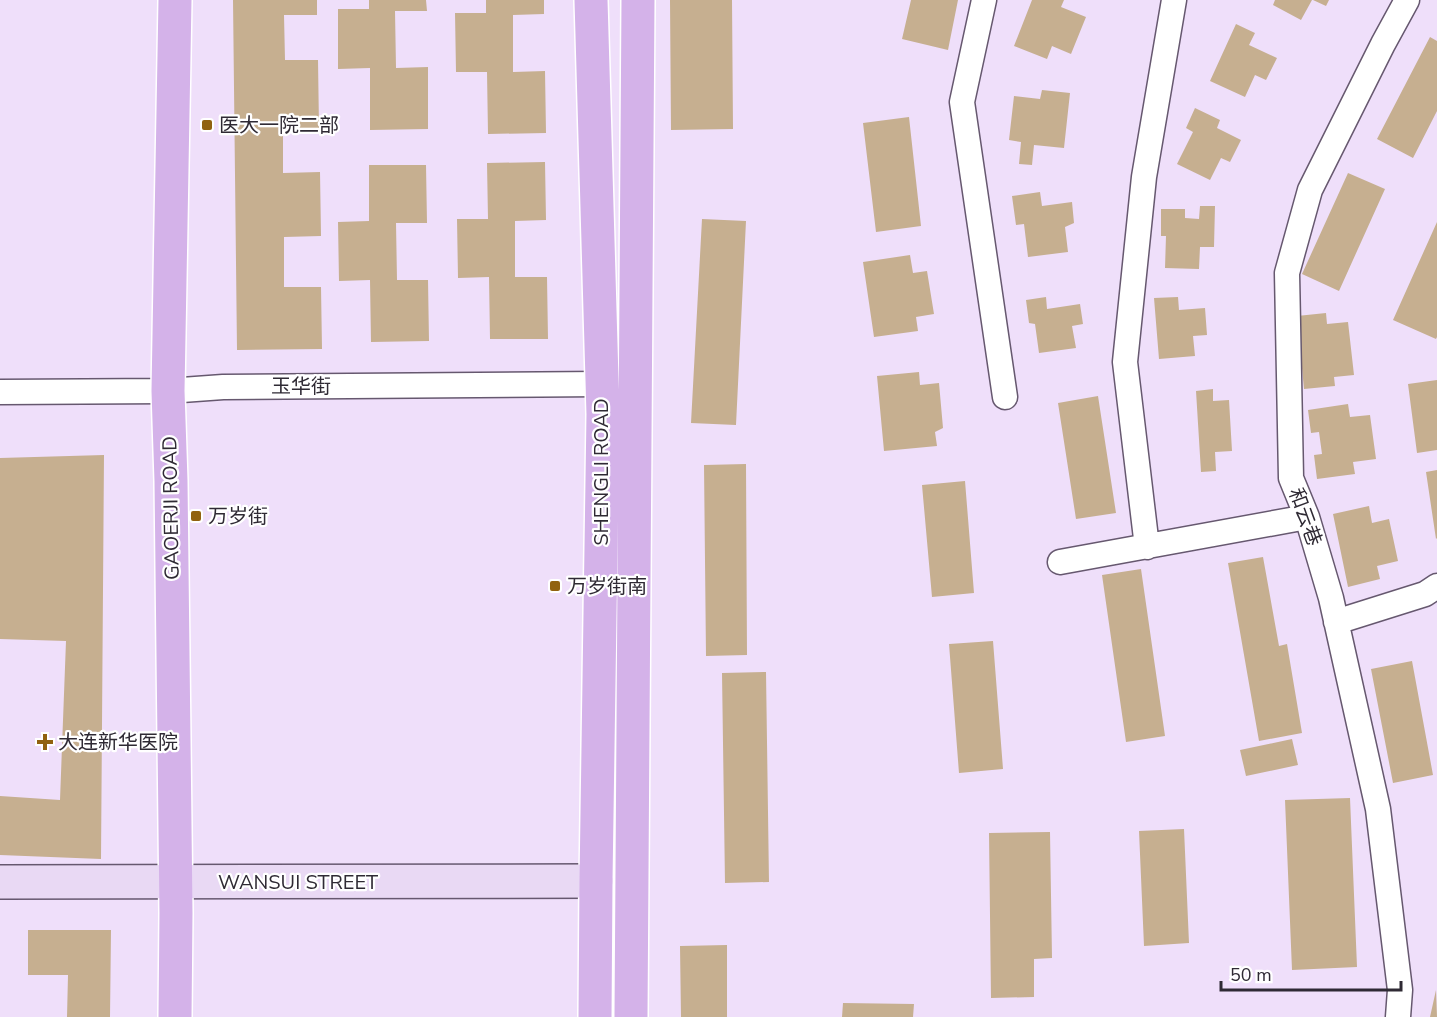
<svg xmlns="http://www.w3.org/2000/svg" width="1437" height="1017" viewBox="0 0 1437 1017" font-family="'Nunito Sans','Noto Sans SC',sans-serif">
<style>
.building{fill:#c6af90}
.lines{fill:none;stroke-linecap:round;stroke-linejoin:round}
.street-casing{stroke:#66586f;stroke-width:27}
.secondary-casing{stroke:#66586f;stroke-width:36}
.primary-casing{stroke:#fff;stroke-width:36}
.street{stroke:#fff;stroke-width:24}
.secondary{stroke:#e9d9f4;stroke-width:33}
.primary{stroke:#d4b2e9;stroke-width:33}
.poi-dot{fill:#91620f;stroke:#fff;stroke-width:2}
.labels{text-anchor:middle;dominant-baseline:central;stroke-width:4.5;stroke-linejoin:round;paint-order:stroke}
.poi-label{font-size:20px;fill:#2f2a34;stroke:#fff;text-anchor:start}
.street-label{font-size:20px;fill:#2f2a34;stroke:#fff}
</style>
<rect width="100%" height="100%" fill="#efdffa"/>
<path class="building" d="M233,0H317V15H284L285,60H318L319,128L283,129V173L320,172L321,236L284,237V287H321L322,349L237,350Z
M369,0H426L427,11H395L396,68L428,67V129L370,130V68L338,69V9H369Z
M486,0H544V14L513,15V72L545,71L546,133L488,134L487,72H456L455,13H486Z
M670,0H732L733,129L671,130Z
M911,0H958L948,50L902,39Z
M1032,0H1064L1061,7L1086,17L1071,54L1052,46L1047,59L1014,46Z
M1275,0H1312L1301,20L1273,5Z
M1313,0H1329L1326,6Z
M1236,24L1255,33L1249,45L1277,58L1266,80L1255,75L1245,97L1210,81Z
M1430,37L1437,41V111L1413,158L1377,139Z
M1042,90L1070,93L1064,148L1034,145L1032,165L1019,164L1021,142L1009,140L1014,96L1040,99Z
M1195,108L1220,120L1217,128L1241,140L1230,162L1221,158L1210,180L1177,164L1193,132L1186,128Z
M909,117L921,226L876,232L863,123Z
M545,162L546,220L515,221V277H547L548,339H490L489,277L458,278L457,219H488L487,163Z
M369,165H426L427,223H396L397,280H428L429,341L371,342L370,280L339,281L338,222L369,221Z
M1348,173L1385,189L1339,291L1302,274Z
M1040,192L1042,206L1072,202L1074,223L1065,227L1068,252L1028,257L1024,224L1016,225L1012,196Z
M1200,206H1215L1214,247H1200L1199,269L1165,268L1166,236H1161V209H1185V218L1199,219Z
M702,219L746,221L736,425L691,423Z
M1437,222V337L1436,339L1393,320Z
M910,255L913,273L927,271L934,314L916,317L918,331L874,337L863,262Z
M1046,297L1047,309L1080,304L1083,324L1072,326L1076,348L1039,353L1035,324L1029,323L1026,300Z
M1178,297L1179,310L1205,308L1207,335L1193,336L1195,356L1159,359L1154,298Z
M1326,313L1327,324L1348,322L1354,375L1334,377L1335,386L1304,389L1297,316Z
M919,372L920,385L939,383L943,428L935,432L937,446L884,451L877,376Z
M1437,380V450L1417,453L1408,384Z
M1213,389V401L1229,400L1232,451L1215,452L1216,471L1201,472L1196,391Z
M1098,396L1116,513L1076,519L1058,403Z
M1348,404L1350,417L1370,415L1376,459L1353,462L1355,474L1317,479L1314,455L1322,454L1319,432L1311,433L1308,410Z
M104,455L101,859L0,855V796L60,800L66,641L0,639V458Z
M746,464L747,655L706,656L704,465Z
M1437,470V538L1436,539L1426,472Z
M965,481L974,593L932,597L922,485Z
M1369,506L1372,523L1389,519L1398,561L1377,566L1380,579L1348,587L1333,514Z
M1263,557L1279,646L1287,644L1302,733L1259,741L1228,563Z
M1141,569L1165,736L1126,742L1102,575Z
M993,641L1003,769L959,773L949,644Z
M1412,661L1433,775L1393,783L1371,669Z
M766,672L769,882L725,883L722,673Z
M1292,739L1298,765L1246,776L1240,750Z
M1350,798L1357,967L1292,970L1285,800Z
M1184,829L1189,943L1144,946L1139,831Z
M1050,832L1052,958L1034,959V997L991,998L989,833Z
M28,930H111L110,1017H67L68,975H28Z
M727,945V1017H681L680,946Z
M1436,990L1437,1017H1430Z
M843,1003L914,1004L913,1017H842Z"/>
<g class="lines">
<defs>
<path id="street" d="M984,0L962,102L1005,397
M0,392L168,391L223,387L602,384
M1147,547L1125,362L1144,177L1174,0
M1060,562L1307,517
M1336,622L1425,594L1437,586
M1398,1017L1400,990L1378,809L1331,598L1307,517L1291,478L1287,273L1310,190L1383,44L1407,0"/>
<path id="secondary" d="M0,882L596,881"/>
<path id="primary" d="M175,0L168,391L171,481L176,913L175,1017
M591,0L603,414L596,881L595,1017
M631,1017L638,0"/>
</defs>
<use href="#street" class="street-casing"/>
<use href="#secondary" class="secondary-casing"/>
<use href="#primary" class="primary-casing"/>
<use href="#street" class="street"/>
<use href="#secondary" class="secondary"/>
<use href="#primary" class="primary"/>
</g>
<g class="poi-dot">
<rect x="201" y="119" width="12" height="12" rx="3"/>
<rect x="190" y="510" width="12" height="12" rx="3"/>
<rect x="549" y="580" width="12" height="12" rx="3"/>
<path d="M42 733h6v6h6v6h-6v6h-6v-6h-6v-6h6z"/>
</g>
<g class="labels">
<g class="poi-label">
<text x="219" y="125">医大一院二部</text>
<text x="208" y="516">万岁街</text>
<text x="567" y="586">万岁街南</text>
<text x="58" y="742">大连新华医院</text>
</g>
<g class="street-label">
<text x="301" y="386">玉华街</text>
<text transform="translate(601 472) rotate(-90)">SHENGLI ROAD</text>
<text transform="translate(171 508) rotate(-91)">GAOERJI ROAD</text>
<text transform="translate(1305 517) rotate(70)">和云巷</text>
<text x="298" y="882">WANSUI STREET</text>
</g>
</g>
<path d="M1221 981v9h180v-9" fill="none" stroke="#2f2a34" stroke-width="3"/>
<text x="1230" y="981" font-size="18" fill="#2f2a34" stroke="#ffffff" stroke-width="4.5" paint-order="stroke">50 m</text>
</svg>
